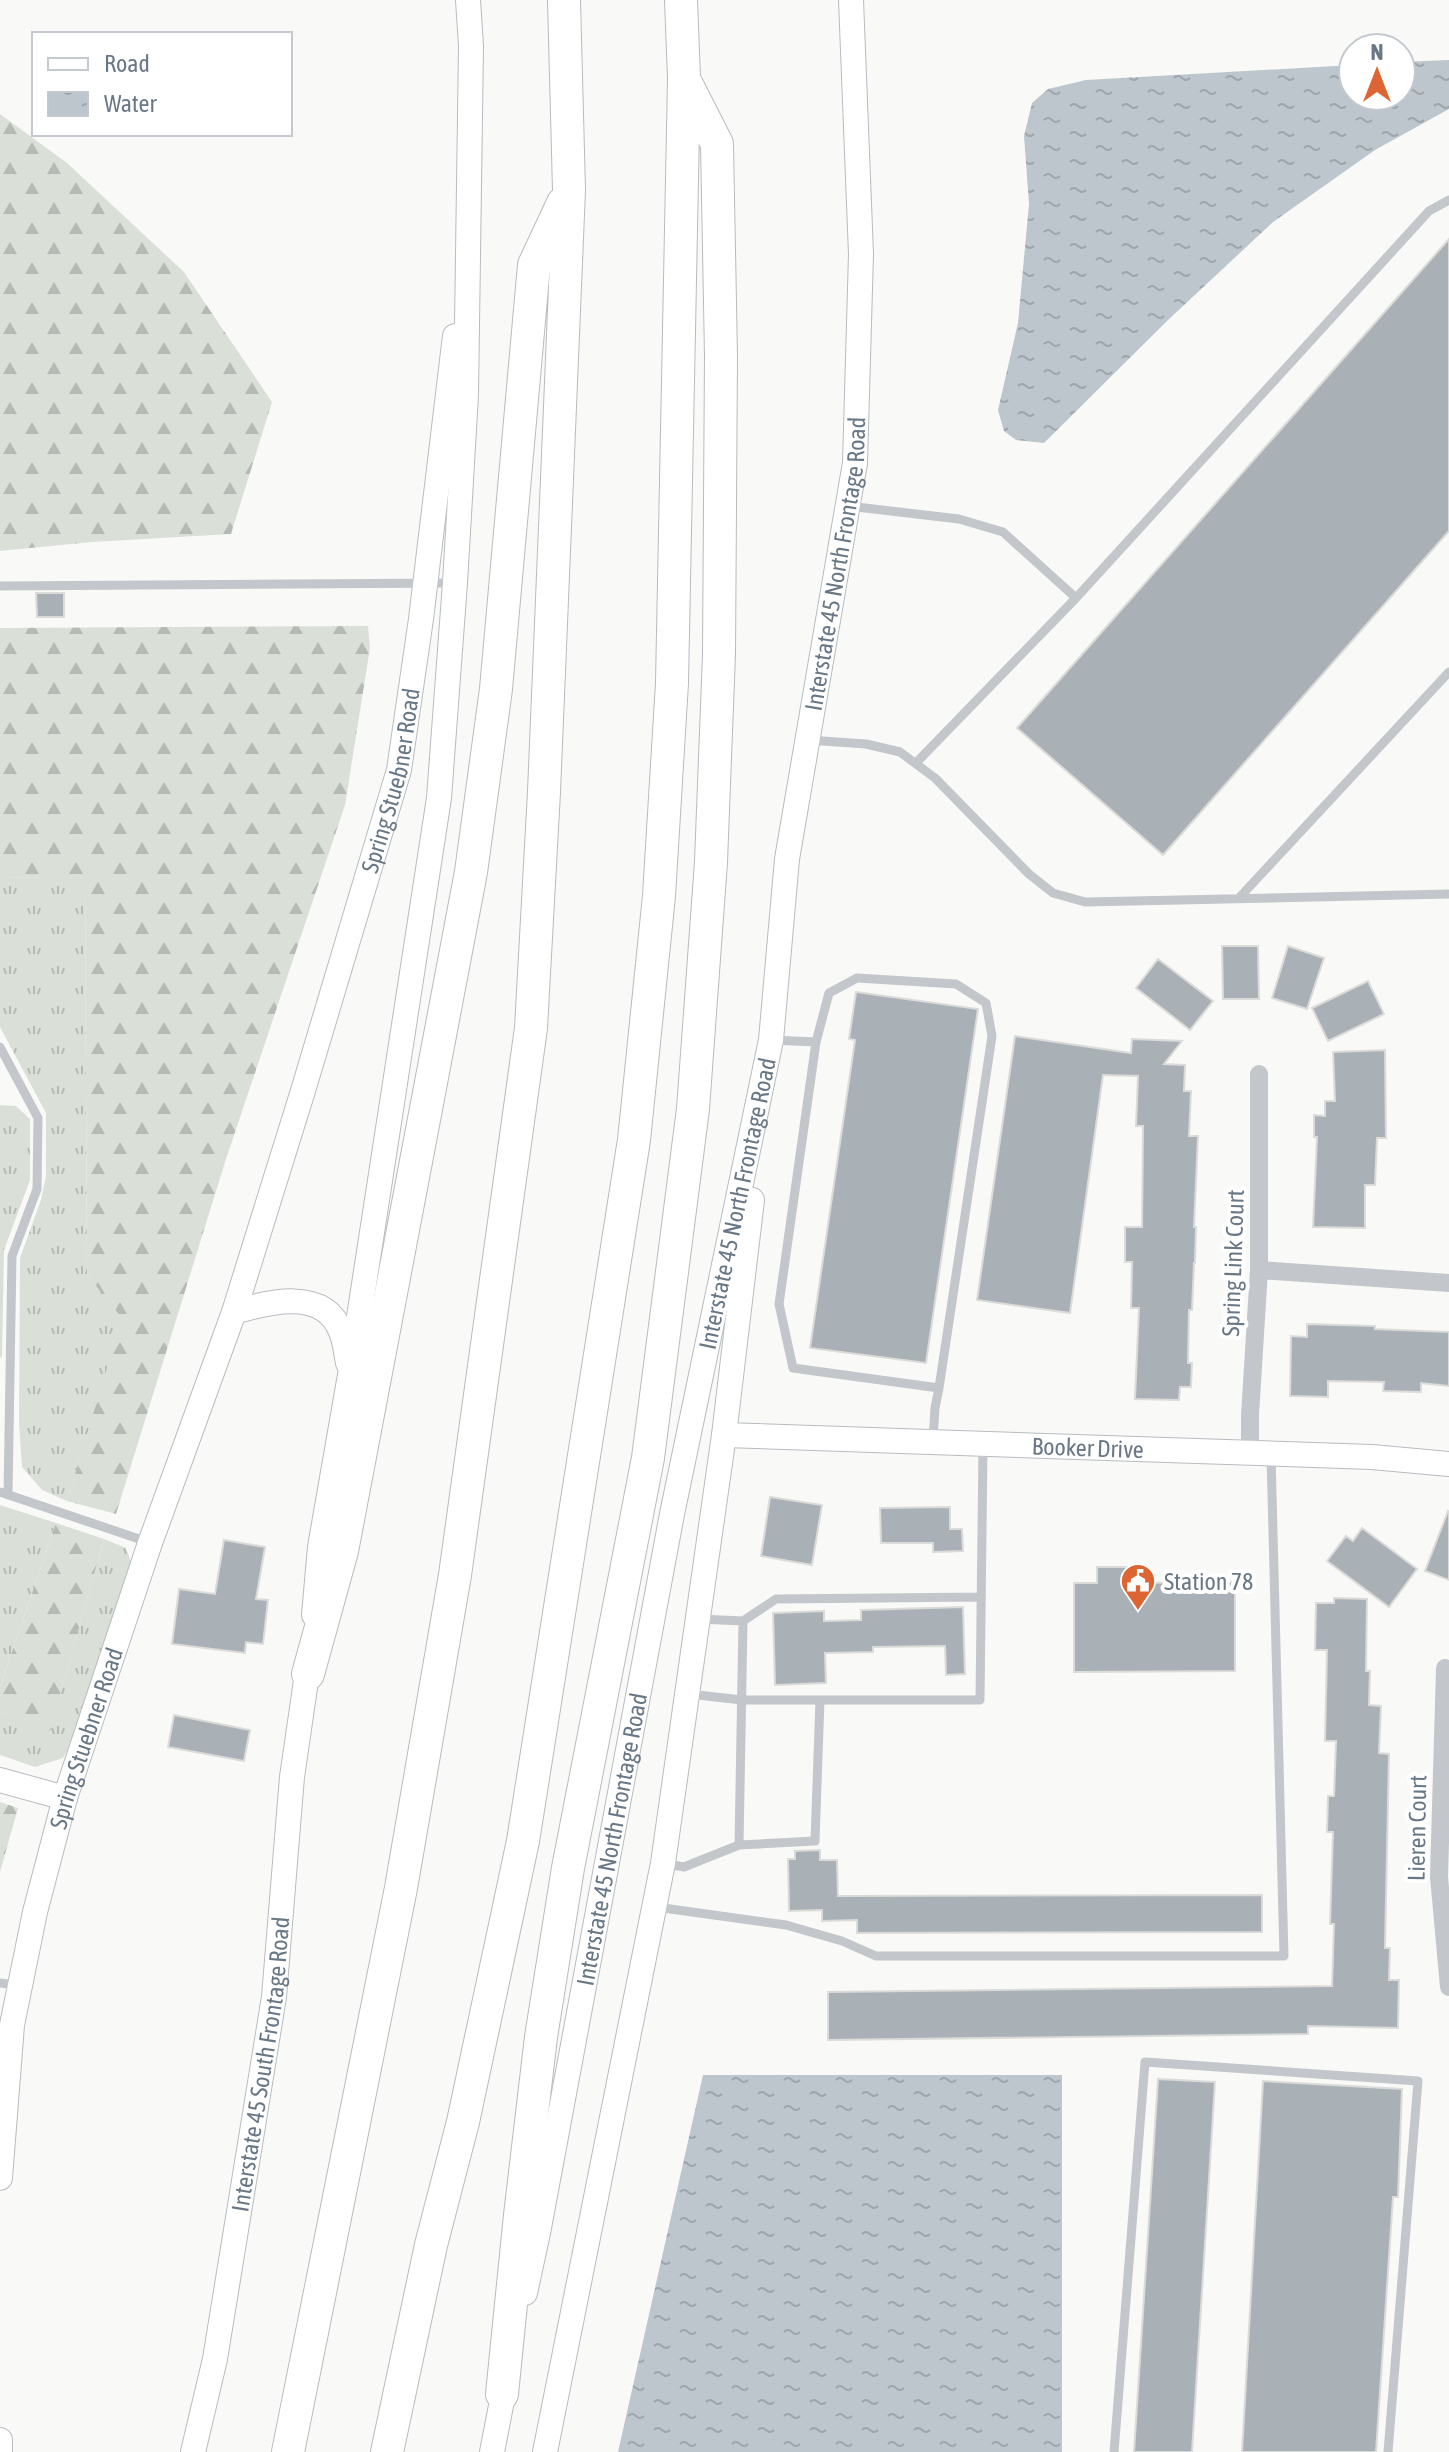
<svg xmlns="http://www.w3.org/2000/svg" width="1449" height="2452" viewBox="0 0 1449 2452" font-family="'Asap Condensed',sans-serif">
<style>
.grass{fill:url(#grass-tufts)}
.forest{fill:url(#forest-firs)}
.water{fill:url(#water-ripples)}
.building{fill:#a9b1b7;stroke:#dbdbd9;stroke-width:2}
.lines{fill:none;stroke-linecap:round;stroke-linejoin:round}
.secondary-casing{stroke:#b7bcc0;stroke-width:26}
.highway-casing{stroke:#b8bbbe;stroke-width:34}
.lane{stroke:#c3c6ca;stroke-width:9}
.street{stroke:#c3c6ca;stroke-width:18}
.secondary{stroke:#fff;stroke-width:24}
.highway{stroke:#fff;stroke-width:32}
.labels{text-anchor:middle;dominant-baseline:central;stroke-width:8;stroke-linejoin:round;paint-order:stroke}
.street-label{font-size:24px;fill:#697886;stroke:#fff}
.poi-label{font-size:24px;fill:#697886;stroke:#fff;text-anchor:start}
</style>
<defs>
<pattern id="grass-tufts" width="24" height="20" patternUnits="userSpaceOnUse" patternTransform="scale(2)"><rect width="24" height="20" fill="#dae0d8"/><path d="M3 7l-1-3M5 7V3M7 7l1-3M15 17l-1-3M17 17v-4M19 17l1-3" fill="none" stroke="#b5bab5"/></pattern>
<pattern id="forest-firs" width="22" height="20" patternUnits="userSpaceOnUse" patternTransform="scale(2)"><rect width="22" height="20" fill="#dae0d8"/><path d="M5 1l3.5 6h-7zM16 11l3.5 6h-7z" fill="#b5bab5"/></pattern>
<pattern id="water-ripples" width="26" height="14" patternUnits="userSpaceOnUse" patternTransform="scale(2)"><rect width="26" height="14" fill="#bdc6cc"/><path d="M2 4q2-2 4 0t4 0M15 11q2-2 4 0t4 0" fill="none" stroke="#9ea6ab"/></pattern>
</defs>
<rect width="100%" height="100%" fill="#f9f9f7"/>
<path class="grass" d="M0,877L85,878L87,1275L123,1318L67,1501L42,1490L22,1467L19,1424L20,1258L41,1200L46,1176V1113L0,1027Z
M0,1105L16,1106L30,1119V1180L4,1250L2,1356L0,1358Z
M0,1505L56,1523L0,1687Z
M104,1539L126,1548L132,1565L74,1739L63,1758L35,1767L0,1755V1711L50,1730Z"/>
<path class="forest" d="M0,114L67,163L184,272L272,402L231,534L92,542L0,551Z
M368,626L370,648L345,805L225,1162L116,1514L67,1501L122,1318L87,1275L85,879L0,877V628Z
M56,1523L104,1539L50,1731L0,1711V1687Z
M0,1802L18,1808L0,1872Z"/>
<path class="water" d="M1449,60V109L1375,150L1273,222L1168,320L1044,443L1016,440L1004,431L998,410L1018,323L1029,204L1024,136L1032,103L1048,89L1086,80L1353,65V96H1401V62Z
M703,2075H1062V2452H618Z"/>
<path class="building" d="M1449,239V531L1163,855L1017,728Z
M36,593H64V617H37Z
M1222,946H1258L1259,999H1223Z
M1288,946L1324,958L1307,1009L1272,998Z
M1158,959L1213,1001L1190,1030L1136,988Z
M1368,981L1384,1014L1328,1041L1312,1008Z
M856,992L978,1009L926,1363L810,1348L855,1040L849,1039Z
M1015,1036L1131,1053L1132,1039L1182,1041L1164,1064L1185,1065L1184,1091H1191L1189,1136H1198L1194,1227H1196L1195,1263H1194L1192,1310H1189L1188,1363H1192L1191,1387H1180L1179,1400L1135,1399L1139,1308H1131L1132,1262H1125V1227H1142L1143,1126H1136L1138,1076L1103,1075L1070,1313L977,1300Z
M1385,1050L1386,1138H1377L1375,1185H1365V1228L1313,1227L1317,1137H1314V1115L1325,1116V1101H1335L1333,1052Z
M1307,1324L1375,1326V1329L1449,1332V1386L1421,1383V1392L1383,1391L1384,1382L1328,1381V1397L1290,1396L1291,1336L1307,1337Z
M770,1497L822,1505L812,1565L761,1556Z
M950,1507V1529H962L963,1551L933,1552V1543H881L880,1508Z
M1448,1511L1449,1512V1580L1425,1571Z
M1362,1528L1417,1569L1389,1607L1327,1561L1346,1536L1353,1541Z
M224,1540L265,1547L256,1599L268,1600L263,1644L246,1642L245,1653L172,1644L179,1589L215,1594Z
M1097,1567H1132V1583L1235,1582V1671L1074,1672V1583H1097Z
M1334,1598L1367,1599L1366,1671H1370L1369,1705L1381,1706L1379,1753L1389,1754L1385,1948H1390L1389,1980H1399L1398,2028L1308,2026V2034L828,2040V1992L1332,1986L1334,1924H1330L1333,1832H1327L1328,1796H1334L1336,1741H1325L1327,1650H1315L1316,1603H1334Z
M963,1607L965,1674L946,1675L945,1646L873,1647V1652L825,1653L826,1683L775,1685L773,1613L824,1611V1621L861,1620V1610Z
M174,1715L250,1730L244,1761L168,1747Z
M820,1850V1860H837L838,1896L1262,1895V1932L857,1933V1920L822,1921V1910L789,1911L788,1859H795V1851Z
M1158,2079L1215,2082L1192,2452H1134Z
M1263,2081L1402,2089L1398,2197H1393L1376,2452H1242Z"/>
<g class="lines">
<defs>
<g id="secondary">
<path d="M234,1312C268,1302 325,1287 341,1332C345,1341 346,1353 348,1363"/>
<path id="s1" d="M724,1435L1372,1457L1449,1464"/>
<path d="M314,1615L320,1547L350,1375L439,798L455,583L466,395L471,46L468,0"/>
<path d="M0,1780L65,1798"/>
<path id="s2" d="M0,2178L12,2025L35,1912L65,1798L150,1543L234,1312L302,1094L399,770L421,619L455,336"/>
<path id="s3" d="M525,2293L538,2233L672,1514L771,1040L787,859L855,463L861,254L851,0"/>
<path d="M0,2440V2452"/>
<path id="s4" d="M193,2452L215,2359L274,1997L292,1777L309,1660"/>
<path d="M492,2452L506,2380"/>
<path d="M545,2452L663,1863L724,1435L752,1200"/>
</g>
<path id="highway" d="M308,1674L342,1551L471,872L496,689L534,265L563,203
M502,2394L520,2215L541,2037L568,1868L648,1458L693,1109L711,862L719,654L721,356L717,144L685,81
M288,2452L401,1888L455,1575L531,1028L544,792L569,190L564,0
M387,2452L431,2245L463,2122L523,1841L634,1140L659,896L672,683L684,78L681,0"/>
</defs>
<use href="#secondary" class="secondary-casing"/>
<use href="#highway" class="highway-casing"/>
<path class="lane" d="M848,506L959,519L1003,532L1076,598
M0,586L452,583
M808,740L866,744L900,752L935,778L1029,874L1053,893L1085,902L1449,894
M916,763L1076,598L1429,211L1449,200
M1239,898L1449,672
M771,1040L816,1042L829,993L857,978L956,984L986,1003L992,1036L939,1388L793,1368L779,1304L816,1042
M0,1047L38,1118L37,1189L12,1256L8,1495
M933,1440L935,1408L939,1388
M0,1492L148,1542
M699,1619L743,1621L776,1599L981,1597
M743,1621L739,1845L815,1841L820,1700
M689,1694L742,1700H980L983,1447
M663,1863L684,1867L739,1845
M656,1907L786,1925L842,1941L876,1956H1284L1271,1455
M0,1983L17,1985
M1114,2452L1145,2062L1418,2081L1388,2452"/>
<path class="street" d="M1259,1270L1449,1283
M1250,1453V1415L1259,1270V1074
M1445,1668L1439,1877L1449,1987"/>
<use href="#secondary" class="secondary"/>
<use href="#highway" class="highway"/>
</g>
<defs>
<symbol id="civic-pin" viewBox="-11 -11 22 30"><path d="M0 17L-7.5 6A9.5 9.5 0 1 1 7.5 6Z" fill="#dd6533" stroke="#fff"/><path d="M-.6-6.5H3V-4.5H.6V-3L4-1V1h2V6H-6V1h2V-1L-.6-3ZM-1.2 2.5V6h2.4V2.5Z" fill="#fff"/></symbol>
</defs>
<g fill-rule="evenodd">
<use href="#civic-pin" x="1118" y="1561" width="40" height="54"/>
</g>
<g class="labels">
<g class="street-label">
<text stroke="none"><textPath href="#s3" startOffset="1758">Interstate 45 North Frontage Road</textPath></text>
<text stroke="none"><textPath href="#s2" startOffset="1456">Spring Stuebner Road</textPath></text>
<text stroke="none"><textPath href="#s3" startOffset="1110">Interstate 45 North Frontage Road</textPath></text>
<text transform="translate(1233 1263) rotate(-88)">Spring Link Court</text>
<text stroke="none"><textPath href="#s1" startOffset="364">Booker Drive</textPath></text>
<text stroke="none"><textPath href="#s2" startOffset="450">Spring Stuebner Road</textPath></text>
<text transform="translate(1417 1828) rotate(-89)">Lieren Court</text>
<text stroke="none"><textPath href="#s3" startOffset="462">Interstate 45 North Frontage Road</textPath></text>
<text stroke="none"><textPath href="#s4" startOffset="394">Interstate 45 South Frontage Road</textPath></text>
</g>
<g class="poi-label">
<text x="1164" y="1581">Station 78</text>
</g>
</g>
<rect x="32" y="32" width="260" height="104" fill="#ffffff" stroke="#c3c9cf" stroke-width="2"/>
<rect x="48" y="58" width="40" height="12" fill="#ffffff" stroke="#c3c9cf" stroke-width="2"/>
<text x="104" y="72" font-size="24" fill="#697886">Road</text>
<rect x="48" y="92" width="40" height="24" fill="url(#water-ripples)" stroke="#c3c9cf" stroke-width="2"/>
<text x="104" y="112" font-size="24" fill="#697886">Water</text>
<g transform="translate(1377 72)"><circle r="38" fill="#ffffff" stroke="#c3c9cf" stroke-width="2"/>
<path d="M0-6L14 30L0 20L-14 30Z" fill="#dd6533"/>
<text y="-12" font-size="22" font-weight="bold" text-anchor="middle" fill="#697886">N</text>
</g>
</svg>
